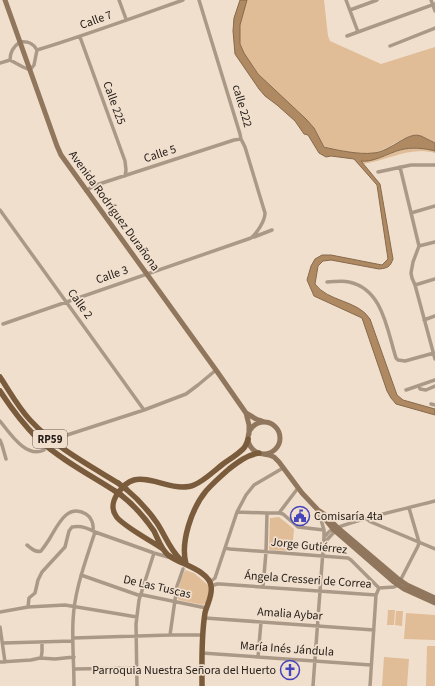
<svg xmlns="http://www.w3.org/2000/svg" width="435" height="686" viewBox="0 0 435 686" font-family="'Source Sans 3',sans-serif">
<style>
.green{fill:#e0bc97}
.water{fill:#af8962;stroke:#866a4c}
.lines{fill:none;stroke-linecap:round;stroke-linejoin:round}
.street{stroke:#ab9988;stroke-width:3.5}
.secondary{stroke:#8f765c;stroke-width:5}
.primary{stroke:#7a5c3d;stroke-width:5.5}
.primary-bridge{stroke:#7a5c3d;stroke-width:5.5}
.labels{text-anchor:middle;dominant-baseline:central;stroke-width:3.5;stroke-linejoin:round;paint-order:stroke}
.shield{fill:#f1dfce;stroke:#635950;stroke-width:1}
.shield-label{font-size:11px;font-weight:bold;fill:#26201a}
.street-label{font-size:12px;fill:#26201a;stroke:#f1dfce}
.poi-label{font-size:12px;fill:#26201a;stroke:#f1dfce;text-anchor:start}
</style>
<rect width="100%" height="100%" fill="#f1dfce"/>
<path class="green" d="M247,0H324L328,36L330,41L381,64L435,47V143C431,141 426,138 421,136C408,131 387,151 373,153C361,155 335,150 324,146L314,128L306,119L258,74L244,53L240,44V25Z
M423,148L435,151V153C431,152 427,151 422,151C402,151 383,161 363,164L360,161C372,163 389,154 401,150C408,148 416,149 423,148Z
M279,517L294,529L292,551L269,550L270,518Z
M185,570L194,573L208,585L210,589L206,602L203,605L179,600L177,598L180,582Z
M388,610H395L394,625H387Z
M396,611H403L402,626L395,625Z
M406,613L435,615V640L404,639Z
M427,646H435V686H426Z
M384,657L409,659L407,686H382Z"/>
<path class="water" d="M240,0H247L240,25V44L244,53L258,74L306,119L314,128L324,147C336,150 360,155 373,153C378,153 385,150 390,147C399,143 411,132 421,136C426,138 430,141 435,143V151C424,148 411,147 400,150C389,153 372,163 361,161L380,184L393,259C390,267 388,268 379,269L331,260L323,261L318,266L315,284C328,302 358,300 370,319L397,395L403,400L435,409V415L396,404L391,398L387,391L362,318L314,296L307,280L311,266L315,259L322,255H331L382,265L388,259L377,185L354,159L331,156L326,157L319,153L308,135L304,134L295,121L277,105L265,96L259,89L235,54L233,31L234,18Z"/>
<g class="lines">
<path class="street" d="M119,0L126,19
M346,0L358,32
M431,0L435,11
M350,10L377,0
M347,36L435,4
M80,37L125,161L126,170L125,176
M390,46L435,28
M37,50C86,35 135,17 183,0
M0,63L10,60L23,67L30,70L34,65L37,50C33,43 28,41 20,42C14,46 10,52 10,60
M400,167L419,246L413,262L411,273L412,278L415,285L435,359
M378,172L411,165H435
M86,191L93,186L234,140L241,139
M0,210L144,410
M411,213L435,206
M254,237L272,230
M419,246L435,242
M327,282C334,282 342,280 349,282C383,289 387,330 396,358L398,360L405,361L434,353
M415,285L435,279
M424,320L435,316
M3,324L251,238C257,233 265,221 265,213L245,147L241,139L240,134L199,0
M419,386L420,389L426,390L435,386
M406,390L435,380
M431,404L435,405
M0,421C9,432 26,459 44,450
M60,438L64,436L144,410L186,394L198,385L216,370
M0,440L2,445L6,459
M237,512L267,513H279L283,514L298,527L324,530
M279,513L298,488
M367,519L371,522L435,549
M324,537C327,534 329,531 333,529C365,517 401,510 435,501
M324,543L336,530
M27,545C31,548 35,553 41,551C44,547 47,543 50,538C58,525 67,503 86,514C91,517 94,524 93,530
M225,548L230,549L348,558L351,560L379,588
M81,575L138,595H143L206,608
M210,582L215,578L237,512L246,495L254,485L283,468
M211,586L217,584H220L376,595L379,588L394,587L398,585L418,546L419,542L409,508
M263,587L266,552L267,513
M28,607L29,598L35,593L38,580L42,572L65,547L69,531L72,527C80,525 88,528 95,532L154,553L168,557
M0,612L28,607L65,605L137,617
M205,618L374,630
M0,627L5,662
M170,635L177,586L183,569
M73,638L170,635H203
M3,643L73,641
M202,653L371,665
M258,657L261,622
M41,658L42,652V642
M0,662L31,660L40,658L55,659L74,657
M74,669L137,668
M74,686C74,665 72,643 73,621C74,591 86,560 95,532
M137,686L136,624L139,600L154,553
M313,686L324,537V530L319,513
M370,686L376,595"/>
<path class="secondary" d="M5,0L57,146L61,155L216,370L246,413L249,425V434
M246,413L256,419L265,422
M248 438a16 16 0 1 1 32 0a16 16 0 1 1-32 0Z
M263,454L269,455L274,457L279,462L302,493L318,510L324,514L338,528L397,578L407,585L435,598
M321,514L333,529L394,582L404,589L435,603"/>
<path class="primary" d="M0,377C10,392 18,407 30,420C55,447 87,464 118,483
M0,391C11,408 23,424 38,439C60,459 90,475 115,491
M126,489C138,499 148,510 157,523C165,535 170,550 181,560
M121,495C134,505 145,518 154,531C158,539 161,549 168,555C179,564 209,570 211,586C213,595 207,604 205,613C201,637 202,662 202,686
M163,549C153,542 121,525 116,516C111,509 113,500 118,493C122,487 127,482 134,480C147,476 167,487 182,487C186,487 190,487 194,485C204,481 214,471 223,464C230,459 237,455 243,449C246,446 247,443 248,439
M186,564C180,542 192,508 206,491C213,483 221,476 229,469C238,462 247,455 259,453"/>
<path class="primary-bridge" d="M118,483L126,489
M115,491L121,495"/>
</g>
<defs>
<symbol id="civic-ring" viewBox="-11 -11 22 22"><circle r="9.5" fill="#f1dfce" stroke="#4544ba" stroke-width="1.5"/><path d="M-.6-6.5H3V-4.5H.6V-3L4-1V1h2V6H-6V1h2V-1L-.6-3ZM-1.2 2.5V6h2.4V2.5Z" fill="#4544ba"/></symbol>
<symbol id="church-ring" viewBox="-11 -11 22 22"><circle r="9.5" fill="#f1dfce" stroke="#4544ba" stroke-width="1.5"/><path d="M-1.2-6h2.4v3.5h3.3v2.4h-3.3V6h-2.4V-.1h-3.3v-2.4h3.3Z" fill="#4544ba"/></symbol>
</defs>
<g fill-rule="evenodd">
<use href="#civic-ring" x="289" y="505" width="22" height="22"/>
<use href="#church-ring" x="279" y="659" width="22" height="22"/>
</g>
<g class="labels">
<rect class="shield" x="33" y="430" width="34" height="18" rx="3"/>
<g class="shield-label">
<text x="50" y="439">RP59</text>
</g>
<g class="street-label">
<text transform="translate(96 20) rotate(-20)">Calle 7</text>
<text transform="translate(114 103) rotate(70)">Calle 225</text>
<text transform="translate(242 106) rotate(74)">calle 222</text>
<text transform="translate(160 154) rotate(-18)">Calle 5</text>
<text transform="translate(114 211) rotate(54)">Avenida Rodríguez Durañona</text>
<text transform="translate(112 275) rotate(-19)">Calle 3</text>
<text transform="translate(80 304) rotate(54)">Calle 2</text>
<text transform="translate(309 546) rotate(6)">Jorge Gutiérrez</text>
<text transform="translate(308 580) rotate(4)">Ángela Cresseri de Correa</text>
<text transform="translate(157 587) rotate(13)">De Las Tuscas</text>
<text transform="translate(290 614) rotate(4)">Amalia Aybar</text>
<text transform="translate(287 649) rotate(4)">María Inés Jándula</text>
</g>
<g class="poi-label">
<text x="314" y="516">Comisaría 4ta</text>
<text x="276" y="670" text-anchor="end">Parroquia Nuestra Señora del Huerto</text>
</g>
</g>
</svg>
